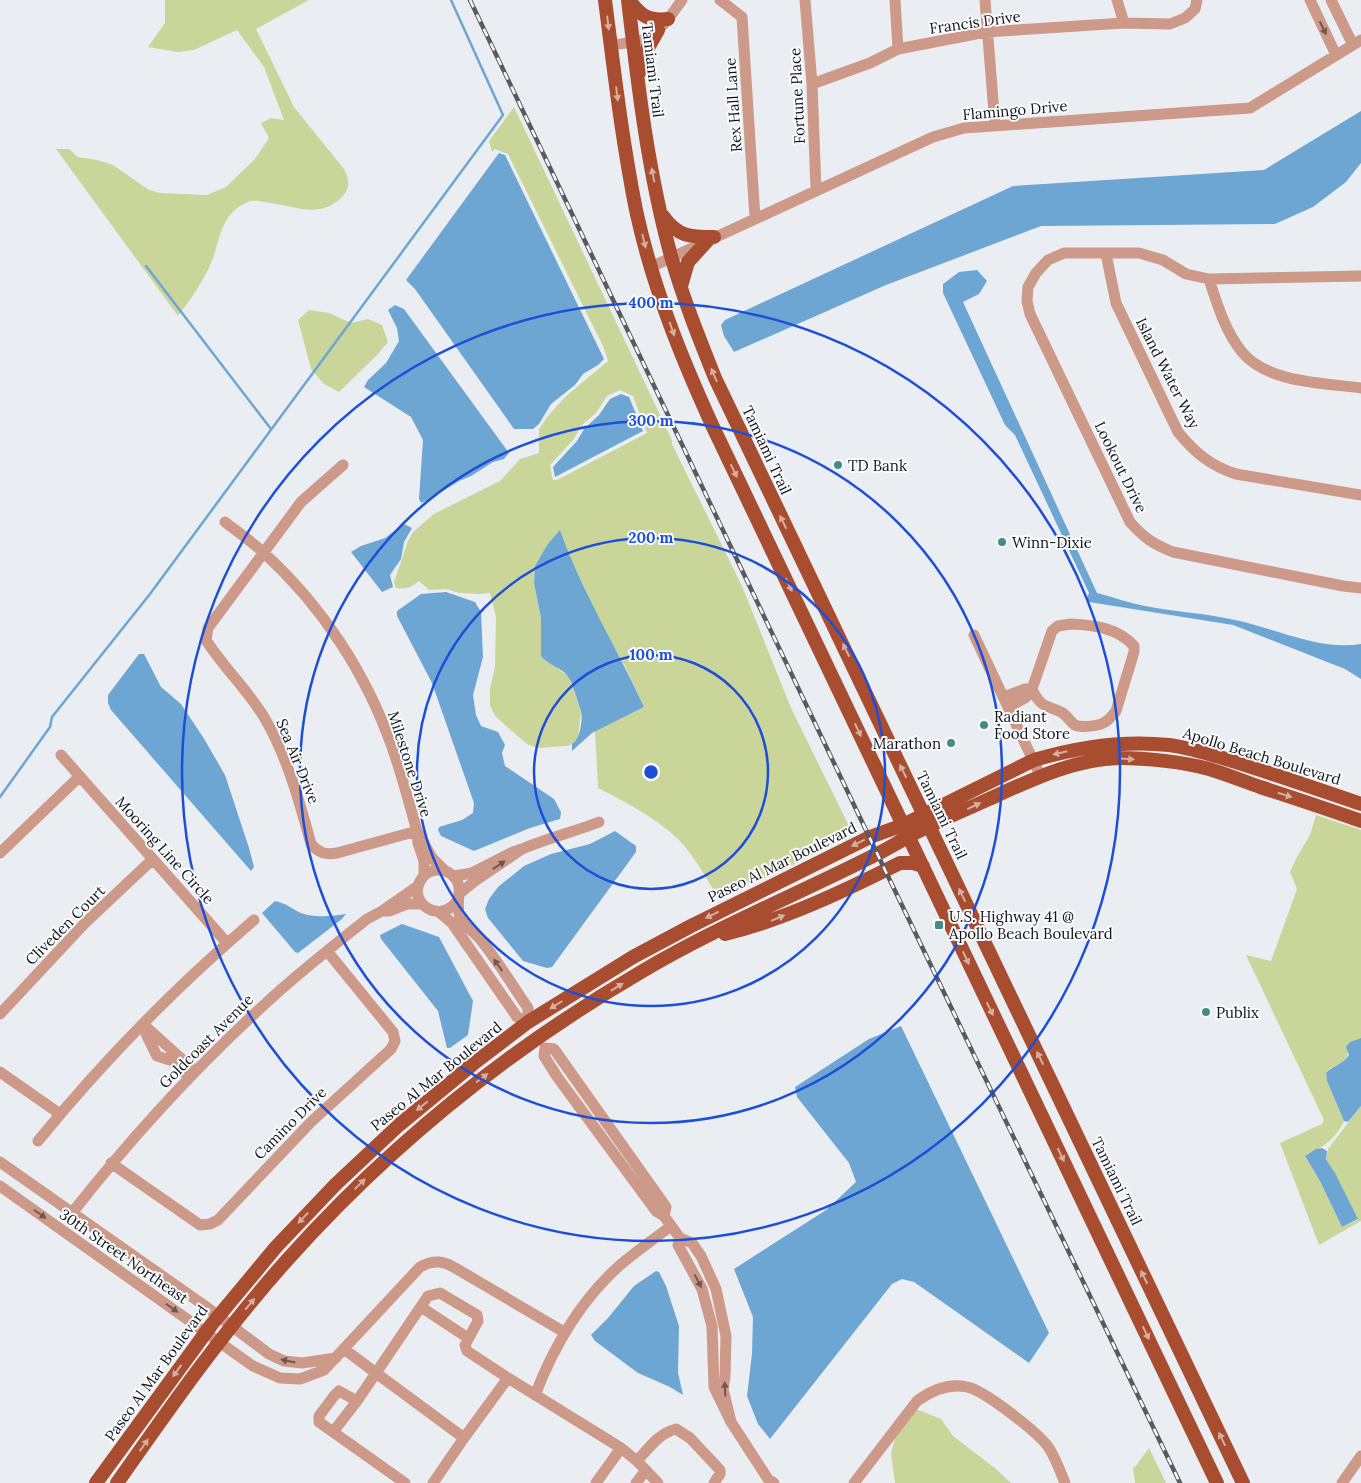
<svg xmlns="http://www.w3.org/2000/svg" width="1361" height="1483" viewBox="0 0 1361 1483" font-family="Lora,serif">
<style>
.green{fill:#cad59a;fill-rule:evenodd}
.water{fill:#6da6d3}
.lines{fill:none;stroke-linecap:round;stroke-linejoin:round}
.stream{stroke:#6da6d3;stroke-width:2.5}
.minor{stroke:#cd9988;stroke-width:11}
.major{stroke:#a84d2f;stroke-width:14}
.rail-casing{stroke:#585a5d;stroke-width:4.5}
.rail{stroke:#f9fbfe;stroke-width:2.5;stroke-dasharray:8;stroke-linecap:butt}
.oneway{fill:#d5ada1}
.oneway2{fill:#705750}
.ring{fill:none;stroke:#1d4ed8;stroke-width:2.5}
.poi-dot{fill:#448c8a;stroke:#f9fbfe;stroke-width:2}
.labels{text-anchor:middle;dominant-baseline:central;stroke-width:4;stroke-linejoin:round;paint-order:stroke}
.street-label{font-size:15px;fill:#141517;stroke:#f9fbfe}
.poi-label{font-size:15px;fill:#141517;stroke:#f9fbfe;text-anchor:start}
.centre{fill:#1d4ed8;stroke:#f9fbfe;stroke-width:2.5}
.ring-label{font-size:15px;text-anchor:middle;font-weight:bold;fill:#1d4ed8;stroke:#f9fbfe;stroke-width:4;stroke-linejoin:round;paint-order:stroke}
</style>
<rect width="100%" height="100%" fill="#eaeef3"/>
<path class="green" d="M165,0H309L256,29L294,107L344,169C349,180 351,187 342,197C318,221 292,204 263,202C258,201 253,200 248,202C218,214 221,243 209,268C200,286 190,300 178,316L56,149H69L78,157L97,160L113,165L149,190L160,193L207,195L226,187L255,159L269,138L261,123L271,118L284,120L264,67L237,30L194,50L178,52L148,47L165,23Z
M514,107L672,440V444L742,586L791,708L853,834L781,871L718,898C707,879 695,857 679,840C656,818 626,802 598,788L595,731L644,707L625,666L595,613L572,564L560,531L547,545L535,566L534,583L541,618V656L569,677L581,712L578,738L575,743L567,746L538,748L527,744L496,717L490,706V689L495,667L496,617L490,593L479,594L459,593L446,589L429,590L419,581C411,587 407,590 396,588L394,582L408,541L413,532L434,514L500,481L520,459L539,453V429L548,416L565,397L608,361L603,346L508,154L495,149L492,152L489,141ZM620,390L633,396L647,433L557,480H553L550,465L574,439L581,426L596,413L607,396Z
M309,310L329,313L351,323L368,319L382,325L388,342L377,355L339,392L324,384L311,369L298,320Z
M1316,815L1361,830V1038L1350,1042C1347,1069 1340,1058 1326,1073L1327,1081L1344,1121C1340,1130 1332,1140 1323,1146C1318,1150 1310,1151 1305,1156L1320,1181L1342,1227L1358,1220L1326,1159L1328,1149L1361,1106V1221L1319,1245L1280,1143L1322,1124L1324,1120L1246,955L1271,961L1297,889L1290,872L1297,857L1310,835Z
M916,1409L941,1419L953,1436L996,1469L1011,1483H895L891,1453L896,1435Z
M1149,1448L1166,1483H1135L1133,1467H1135Z"/>
<path class="water" d="M1361,111V163L1346,182L1313,207L1275,224L1041,226L886,285L734,352L724,336L721,325L725,320L1013,186L1264,170Z
M499,153L505,155L604,359L598,365L583,374L575,385L551,404L539,424L533,429H514L415,289L406,280Z
M977,270L987,281L979,294L963,302L1097,593C1113,597 1129,603 1145,606C1175,612 1205,613 1235,620C1275,628 1320,651 1361,644V679L1345,669L1233,625L1089,602L1087,598L1089,593L1015,435L1005,425L943,293V284L959,272Z
M395,305L404,309L509,453L504,459L493,462L471,476L459,481L428,500L421,503L419,499L423,440L411,417L364,387L368,380L386,363L399,341L397,328L388,310Z
M621,394L629,397L643,431L555,477L553,467L577,441L584,429L599,415L610,399Z
M404,524L412,528L404,542L401,559L390,575L393,587L382,592L351,552L361,546L385,538Z
M560,530C582,593 617,647 644,707L592,733L572,751V744C580,740 583,720 581,711C579,706 572,682 569,678C563,668 548,665 541,656V618L534,583L535,566L547,545Z
M446,592L475,602L481,612L483,657L473,695L476,715L481,726L498,732L505,745L502,753L505,766L554,799L561,812L560,819L530,828L474,851L441,836L438,830L439,827L462,820L473,813L474,803L432,683L397,616V611L421,594Z
M139,654H144L161,687L181,704L203,737L225,775L249,848L254,867L251,871L111,710L108,703V695Z
M615,831L636,846V852L552,967L547,968L523,961L488,918L485,909L489,899L498,887L524,866L551,854L590,844Z
M275,901C286,903 292,909 301,913C314,918 333,916 346,914L342,919L298,953L295,952L262,913Z
M402,924L439,937L473,1001L468,1035L450,1048H447L438,1011L381,939L380,935Z
M901,1026L1049,1333L1029,1363L914,1282L902,1279L892,1284L770,1439L758,1424L747,1396L752,1354L753,1317L734,1269L826,1210L856,1182L849,1163L797,1097L795,1087L869,1039Z
M1361,1038V1106L1348,1122L1344,1121L1327,1081L1326,1073C1333,1066 1343,1064 1349,1055L1346,1047L1350,1042Z
M1322,1148L1327,1151L1326,1159L1329,1164L1335,1173L1358,1219L1342,1227L1320,1181L1305,1156L1316,1149Z
M656,1271L659,1272L666,1286L679,1326L678,1373L683,1395L670,1387L638,1373L595,1341L591,1335L608,1318L634,1286Z"/>
<g class="lines">
<path class="stream" d="M146,266L271,429
M0,797L50,727L52,717L150,594L503,115L451,0"/>
<path class="minor" d="M720,0L742,17L755,218
M805,0L812,84L816,190
M895,0L898,49
M985,0L995,125
M1117,0L1124,23
M1310,0L1336,55
M1331,0L1353,45
M611,45C620,44 630,43 639,41C658,37 671,15 682,0
M812,84L870,63L898,49L986,32L1124,23L1170,24L1185,18L1195,9L1197,0
M1106,254L1116,303L1178,432C1195,453 1211,466 1236,474L1361,495
M651,267L933,137L964,128L1250,108L1361,40
M1361,276L1209,279L1186,274L1163,260L1139,253H1064L1048,260L1036,273L1028,287L1027,301L1030,314L1130,522C1144,538 1153,544 1173,552L1343,586L1361,588
M1209,279C1217,304 1225,331 1242,352C1267,383 1325,383 1361,388
M225,522C238,532 252,542 264,553C322,606 366,673 392,747C402,775 409,803 417,831L337,853C325,855 319,853 311,844C299,800 287,756 264,717C247,689 223,667 206,640L208,628L301,502L343,465
M1071,624C1094,625 1118,628 1134,646V652L1116,711C1113,715 1110,719 1105,722C1100,726 1081,728 1075,725C1070,722 1067,715 1061,712C1044,705 1040,706 1032,689L1052,631L1058,626Z
M974,635L1041,777
M1004,697L1025,689H1032L1025,698L1009,707
M61,755L227,943
M522,849C547,838 574,832 599,822
M0,853L79,777
M424,876V861L418,843L417,831L432,858L444,870
M454,876L472,873L513,852L522,849L475,881L460,893
M418,886L382,911H389L407,904H422
M457,901C439,926 405,901 422,878C429,869 443,867 452,875C466,886 454,902 460,917C464,927 474,931 480,939C498,961 512,985 528,1008V1022
M439,912L452,923L517,1017L528,1022
M0,1014L84,924L153,859
M143,1024L147,1036L157,1056L173,1061L189,1077
M144,1025L195,1071
M545,1048L554,1049L666,1207L664,1216L656,1211L558,1078L544,1056Z
M0,1072L60,1114
M38,1141C103,1061 176,987 254,920
M0,1162L205,1306L269,1354L284,1361L302,1363L336,1358
M111,1163L200,1225L210,1224L218,1220L311,1122L391,1049L395,1041L393,1032L327,951
M0,1186L253,1366L280,1378L300,1379L324,1370L420,1267C434,1259 444,1261 457,1269L564,1332
M72,1213C131,1138 195,1068 265,1004C297,974 333,946 367,919L382,911
M664,1216L680,1238L692,1243L701,1256L716,1289L726,1336L725,1377L723,1389L731,1422L714,1387L712,1326L702,1289L678,1245L680,1238
M421,1307L468,1338
M344,1349L376,1373L428,1296L440,1293L477,1315L478,1321L465,1345L467,1351L508,1378
M535,1395C554,1346 580,1301 619,1266C635,1252 654,1239 671,1226
M731,1422L768,1479L774,1483
M333,1432L357,1401
M637,1461L658,1483
M405,1483L319,1422V1416L334,1396L339,1391L357,1401L376,1373L464,1438L508,1378L621,1448L637,1461C648,1449 659,1433 676,1429L690,1438L720,1470V1474L714,1483
M433,1483L464,1438
M596,1483L621,1448
M636,1483L646,1470
M854,1483L917,1401C932,1390 949,1383 967,1387C984,1390 1039,1433 1049,1448C1056,1459 1060,1471 1065,1483
M1342,1483L1361,1456"/>
<path class="major" d="M605,0C614,70 622,140 636,210C652,285 681,357 713,427L1217,1483
M628,0C638,86 648,172 671,256C683,298 699,338 715,378L1243,1483
M629,0C641,16 648,21 668,19
M639,73L644,55L658,30
M663,216C678,237 690,237 714,237
M681,286L688,262L708,240
M725,934C786,919 844,891 900,863H913L923,866
M96,1483L212,1324L276,1247L336,1184L399,1125L473,1064L528,1022L633,957L691,926L870,837L903,825L1034,760C1078,747 1123,740 1169,745C1192,748 1216,756 1239,763C1280,776 1320,790 1361,804
M117,1483C171,1406 225,1329 288,1259C390,1145 509,1049 641,972C715,928 796,895 873,856C884,851 895,844 906,838C933,823 961,812 989,799C1029,781 1073,759 1119,758C1146,758 1184,762 1209,769C1226,774 1243,781 1260,787C1294,798 1327,809 1361,821"/>
<defs>
<path id="rail" d="M470,0L885,870L1180,1483"/>
</defs>
<use href="#rail" class="rail-casing"/>
<use href="#rail" class="rail"/>
</g>
<defs><path id="oneway-solid" d="M-6-.8H1V-3.2L6.5 0L1 3.2V.8H-6Z" transform="scale(1.25)"/></defs>
<g class="oneway">
<use href="#oneway-solid" transform="translate(608 23) rotate(83)"/>
<use href="#oneway-solid" transform="translate(617 94) rotate(83)"/>
<use href="#oneway-solid" transform="translate(653 175) rotate(-101)"/>
<use href="#oneway-solid" transform="translate(644 241) rotate(76)"/>
<use href="#oneway-solid" transform="translate(672 329) rotate(70)"/>
<use href="#oneway-solid" transform="translate(714 375) rotate(-113)"/>
<use href="#oneway-solid" transform="translate(734 471) rotate(64)"/>
<use href="#oneway-solid" transform="translate(783 522) rotate(-116)"/>
<use href="#oneway-solid" transform="translate(789 585) rotate(65)"/>
<use href="#oneway-solid" transform="translate(846 650) rotate(-116)"/>
<use href="#oneway-solid" transform="translate(858 730) rotate(65)"/>
<use href="#oneway-solid" transform="translate(1060 753) rotate(167)"/>
<use href="#oneway-solid" transform="translate(1127 759) rotate(4)"/>
<use href="#oneway-solid" transform="translate(903 771) rotate(-116)"/>
<use href="#oneway-solid" transform="translate(1285 795) rotate(18)"/>
<use href="#oneway-solid" transform="translate(974 806) rotate(-25)"/>
<use href="#oneway-solid" transform="translate(858 843) rotate(154)"/>
<use href="#oneway-solid" transform="translate(962 895) rotate(-116)"/>
<use href="#oneway-solid" transform="translate(712 915) rotate(154)"/>
<use href="#oneway-solid" transform="translate(778 918) rotate(-23)"/>
<use href="#oneway-solid" transform="translate(966 958) rotate(65)"/>
<use href="#oneway-solid" transform="translate(617 987) rotate(-32)"/>
<use href="#oneway-solid" transform="translate(556 1005) rotate(148)"/>
<use href="#oneway-solid" transform="translate(990 1009) rotate(64)"/>
<use href="#oneway-solid" transform="translate(1040 1058) rotate(-116)"/>
<use href="#oneway-solid" transform="translate(482 1078) rotate(-37)"/>
<use href="#oneway-solid" transform="translate(422 1106) rotate(141)"/>
<use href="#oneway-solid" transform="translate(1061 1155) rotate(64)"/>
<use href="#oneway-solid" transform="translate(360 1184) rotate(-44)"/>
<use href="#oneway-solid" transform="translate(303 1218) rotate(134)"/>
<use href="#oneway-solid" transform="translate(1144 1277) rotate(-116)"/>
<use href="#oneway-solid" transform="translate(250 1304) rotate(-50)"/>
<use href="#oneway-solid" transform="translate(1146 1333) rotate(64)"/>
<use href="#oneway-solid" transform="translate(177 1371) rotate(126)"/>
<use href="#oneway-solid" transform="translate(1222 1439) rotate(-116)"/>
<use href="#oneway-solid" transform="translate(144 1445) rotate(-55)"/>
</g>
<g class="oneway2">
<use href="#oneway-solid" transform="translate(1323 28) rotate(64)"/>
<use href="#oneway-solid" transform="translate(499 865) rotate(-33)"/>
<use href="#oneway-solid" transform="translate(498 965) rotate(-125)"/>
<use href="#oneway-solid" transform="translate(40 1214) rotate(35)"/>
<use href="#oneway-solid" transform="translate(698 1281) rotate(62)"/>
<use href="#oneway-solid" transform="translate(172 1308) rotate(35)"/>
<use href="#oneway-solid" transform="translate(288 1361) rotate(-168)"/>
<use href="#oneway-solid" transform="translate(725 1389) rotate(-93)"/>
</g>
<g class="ring">
<circle cx="651" cy="772" r="117"/>
<circle cx="651" cy="772" r="234"/>
<circle cx="651" cy="772" r="351"/>
<circle cx="651" cy="772" r="469"/>
</g>
<g class="poi-dot">
<circle cx="838" cy="465" r="5"/>
<circle cx="1002" cy="542" r="5"/>
<circle cx="984" cy="725" r="5"/>
<circle cx="951" cy="743" r="5"/>
<rect x="934" y="920" width="10" height="10" rx="2.5"/>
<circle cx="1206" cy="1012" r="5"/>
</g>
<g class="labels">
<g class="street-label">
<text transform="translate(975 22) rotate(-8)">Francis Drive</text>
<text transform="translate(653 70) rotate(83)">Tamiami Trail</text>
<text transform="translate(797 96) rotate(-93)">Fortune Place</text>
<text transform="translate(733 105) rotate(-94)">Rex Hall Lane</text>
<text transform="translate(1015 110) rotate(-5)">Flamingo Drive</text>
<text transform="translate(1168 373) rotate(63)">Island Water Way</text>
<text transform="translate(767 450) rotate(65)">Tamiami Trail</text>
<text transform="translate(1121 467) rotate(64)">Lookout Drive</text>
<text transform="translate(1262 756) rotate(17)">Apollo Beach Boulevard</text>
<text transform="translate(298 761) rotate(68)">Sea Air Drive</text>
<text transform="translate(410 764) rotate(72)">Milestone Drive</text>
<text transform="translate(942 815) rotate(64)">Tamiami Trail</text>
<text transform="translate(165 850) rotate(48)">Mooring Line Circle</text>
<text transform="translate(782 862) rotate(-26)">Paseo Al Mar Boulevard</text>
<text transform="translate(65 925) rotate(-45)">Cliveden Court</text>
<text transform="translate(206 1041) rotate(-45)">Goldcoast Avenue</text>
<text transform="translate(436 1076) rotate(-39)">Paseo Al Mar Boulevard</text>
<text transform="translate(290 1123) rotate(-45)">Camino Drive</text>
<text transform="translate(1117 1181) rotate(64)">Tamiami Trail</text>
<text transform="translate(124 1256) rotate(35)">30th Street Northeast</text>
<text transform="translate(156 1373) rotate(-54)">Paseo Al Mar Boulevard</text>
</g>
<g class="poi-label">
<text x="848" y="465">TD Bank</text>
<text x="1012" y="542">Winn-Dixie</text>
<text x="994" y="716">Radiant<tspan x="994" dy="17">Food Store</tspan></text>
<text x="941" y="743" text-anchor="end">Marathon</text>
<text x="949" y="916">U.S. Highway 41 @<tspan x="949" dy="17">Apollo Beach Boulevard</tspan></text>
<text x="1216" y="1012">Publix</text>
</g>
</g>
<circle cx="651" cy="772" r="8" class="centre"/>
<g class="ring-label">
<text x="651" y="308">400 m</text>
<text x="651" y="426">300 m</text>
<text x="651" y="543">200 m</text>
<text x="651" y="660">100 m</text>
</g>
</svg>
